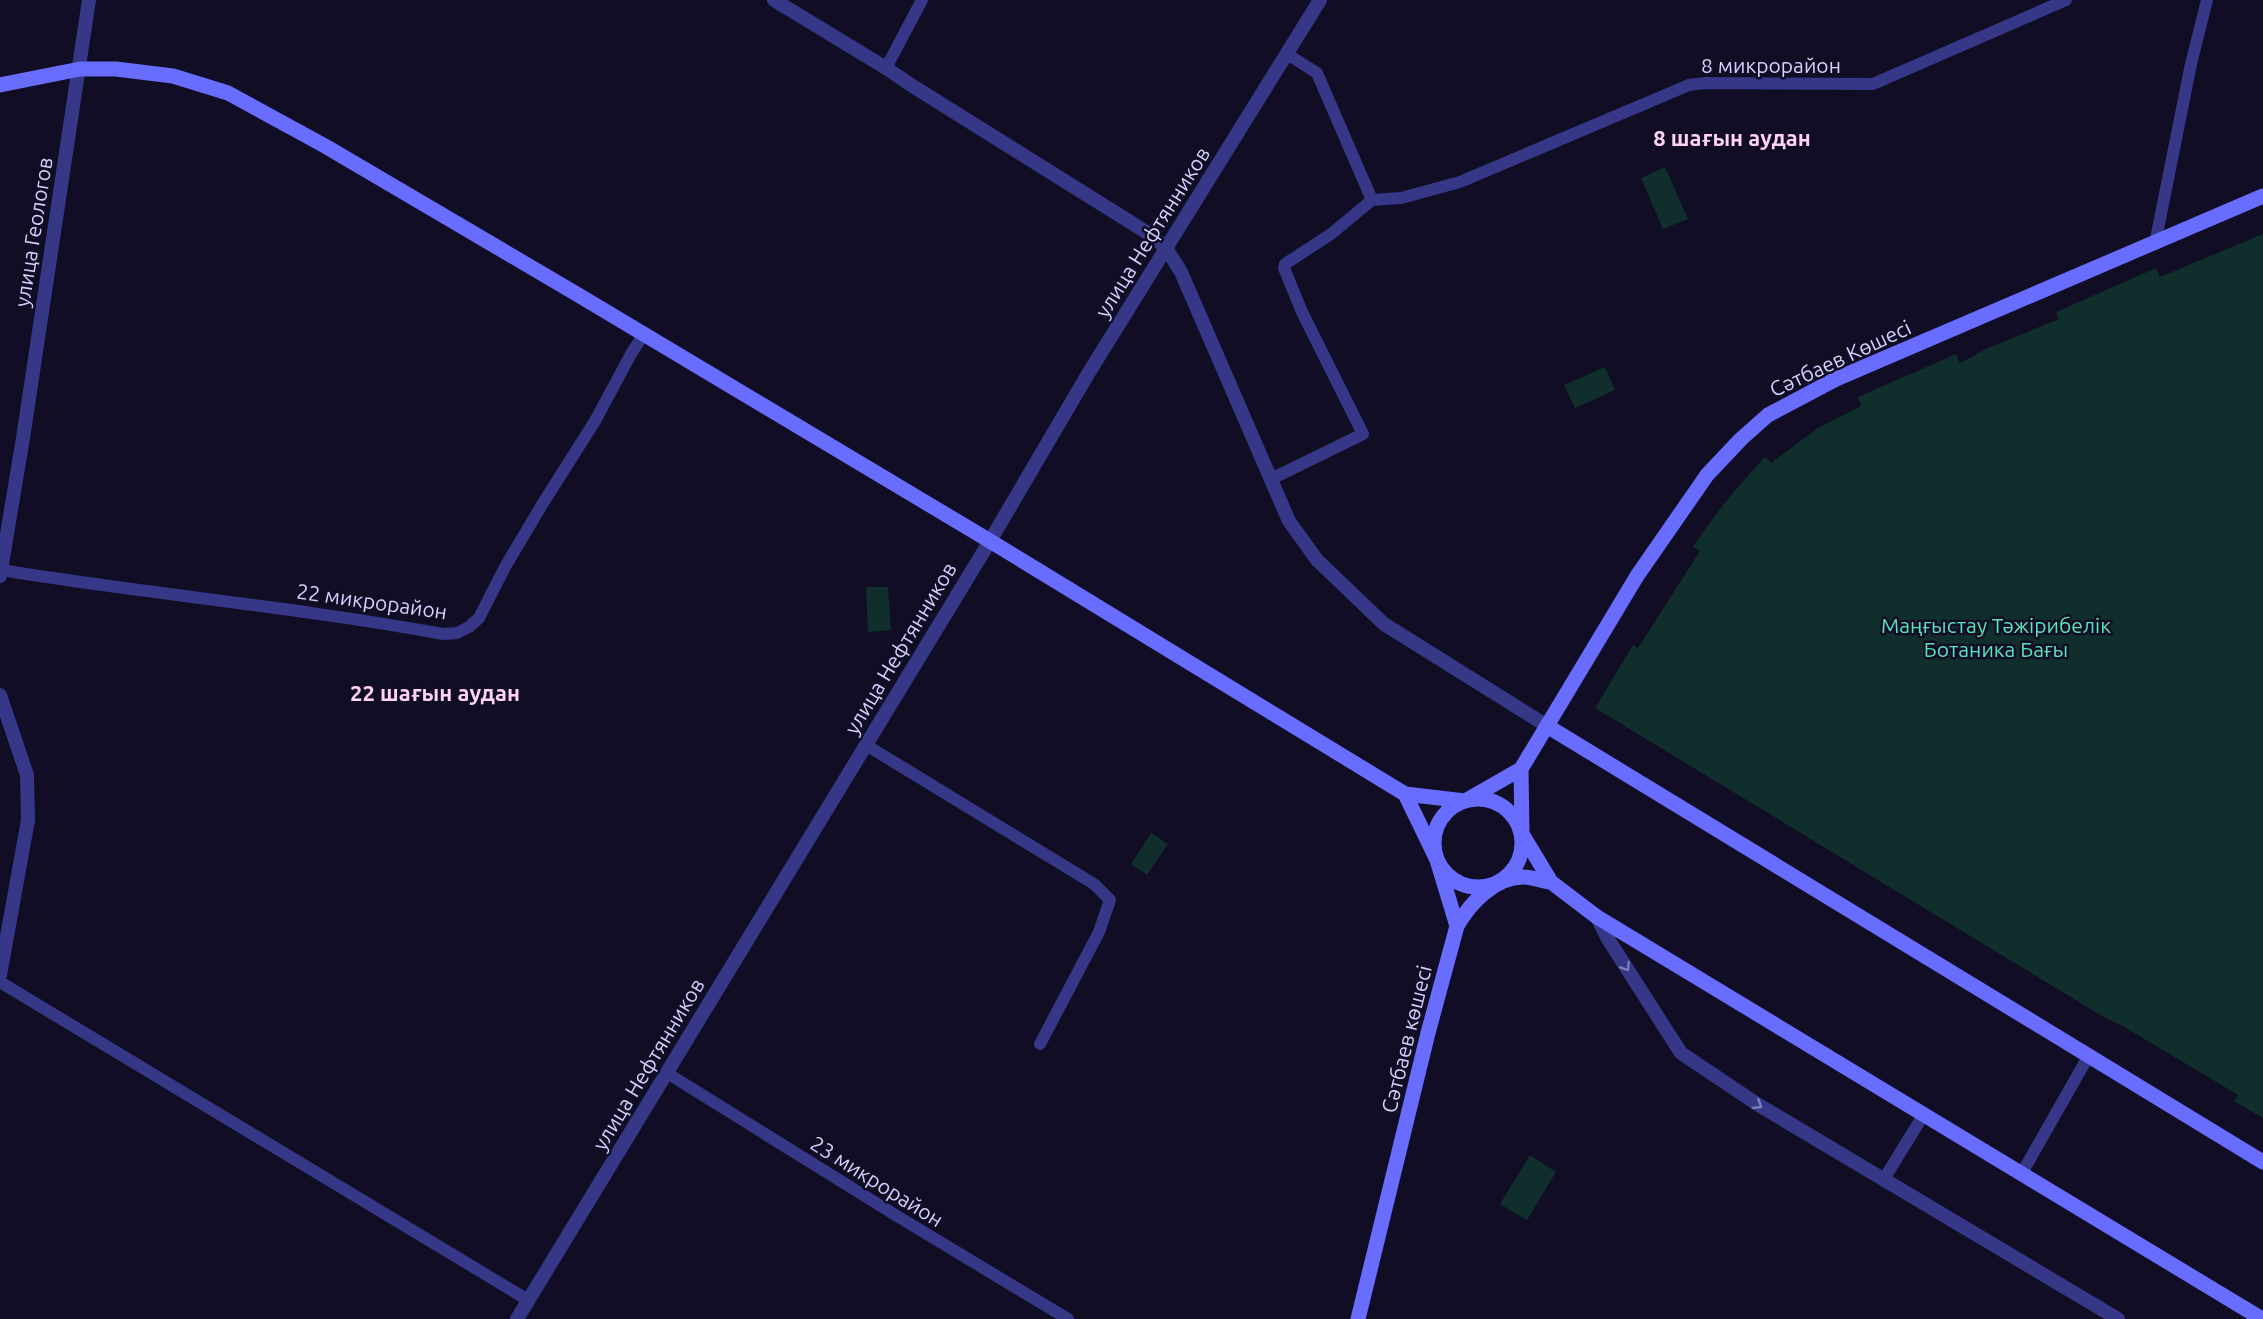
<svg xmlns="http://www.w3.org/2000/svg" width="2263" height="1319" viewBox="0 0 2263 1319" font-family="Ubuntu,sans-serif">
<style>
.green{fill:#102f2c}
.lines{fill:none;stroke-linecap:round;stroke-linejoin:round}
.minor{stroke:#363786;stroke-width:12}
.tertiary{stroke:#363786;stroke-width:14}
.secondary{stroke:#686cff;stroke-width:15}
.oneway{stroke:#7d7cbc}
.labels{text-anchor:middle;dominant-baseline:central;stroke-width:5;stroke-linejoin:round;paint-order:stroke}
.street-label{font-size:21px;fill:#d4d1ff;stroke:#100d25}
.park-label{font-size:21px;fill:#56e5ba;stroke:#100d25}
.neighbourhood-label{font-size:22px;font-weight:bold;fill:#ffd3f1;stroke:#100d25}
</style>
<rect width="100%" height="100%" fill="#100d25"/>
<path class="green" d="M1665,167L1688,219L1663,229L1641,178Z
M2263,234V1118L2234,1101L2238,1095L2121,1025L2107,1019L1595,708L1633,645L1638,648L1700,551L1693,547C1715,514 1738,485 1765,457L1771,463L1818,428L1861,406L1858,397L1956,354L1960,363L1986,349L2059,319L2056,312L2156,268L2160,277Z
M1605,367L1615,390L1575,408L1564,385Z
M866,587H888L891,630L868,632Z
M1151,833L1168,844L1147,875L1131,864Z
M1530,1155L1556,1172L1527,1220L1500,1204Z"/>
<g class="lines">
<path class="minor" d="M886,68L922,0
M1372,200L1401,198L1460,182L1689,85L1705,83L1873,84L2066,0
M2155,244L2191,64L2207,0
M1271,479L1363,434L1302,312L1284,268L1285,264L1331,234L1372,200L1317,73L1287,54
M1,570C148,594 296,607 443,634L457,633L469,627L479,618L505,567L543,503L595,421L631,354L644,334
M866,745L1094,884L1110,900L1099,932L1040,1044
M0,982L528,1300
M667,1073L897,1216L1068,1319
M2022,1173L2088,1057
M1884,1179L1924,1114"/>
<path class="tertiary" d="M774,0L886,68L911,85L1151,235L1166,248L1181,272L1289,521L1317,560L1384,624L1547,726
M0,576L23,438L89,0
M0,695L27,775L28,820L0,975
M1597,917L1608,939L1681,1053L1757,1104L2118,1319
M517,1319L990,541L1088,374L1320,0"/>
<path class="secondary" d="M0,85L80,69H116L173,76L228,93L325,146L580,296L990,541L1405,794L1465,801L1521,769L1637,576L1707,475L1741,439L1768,415L1836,379L2263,196
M1547,726L2263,1162
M1521,769L1522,834L1551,882L1597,917L2262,1319
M1405,794L1437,860L1457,926
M1434 843a44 44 0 1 1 88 0a44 44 0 1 1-88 0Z
M1358,1319L1428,1033L1457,926C1470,903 1495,877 1523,877C1532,877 1542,881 1551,882"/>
</g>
<defs><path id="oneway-chevron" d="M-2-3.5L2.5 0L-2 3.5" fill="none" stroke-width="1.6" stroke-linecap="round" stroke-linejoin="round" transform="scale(1.5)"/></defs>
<g class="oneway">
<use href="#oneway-chevron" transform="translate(1626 967) rotate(57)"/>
<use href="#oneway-chevron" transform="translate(1758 1105) rotate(32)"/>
</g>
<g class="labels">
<g class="street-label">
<text x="1771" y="65">8 микрорайон</text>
<text transform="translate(33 232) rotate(-81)">улица Геологов</text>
<text transform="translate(1152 232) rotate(-58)">улица Нефтянников</text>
<text transform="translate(1840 358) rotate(-25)">Сәтбаев Көшесі</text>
<text transform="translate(372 601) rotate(8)">22 микрорайон</text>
<text transform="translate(900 648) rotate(-59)">улица Нефтянников</text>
<text transform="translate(1406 1039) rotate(-76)">Сәтбаев көшесі</text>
<text transform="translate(648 1064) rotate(-59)">улица Нефтянников</text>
<text transform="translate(877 1181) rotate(32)">23 микрорайон</text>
</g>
<g class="park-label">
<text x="1996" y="625">Маңғыстау Тәжірибелік<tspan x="1996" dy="24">Ботаника Бағы</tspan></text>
</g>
<g class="neighbourhood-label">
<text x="1732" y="137">8 шағын аудан</text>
<text x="435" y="692">22 шағын аудан</text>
</g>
</g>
</svg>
